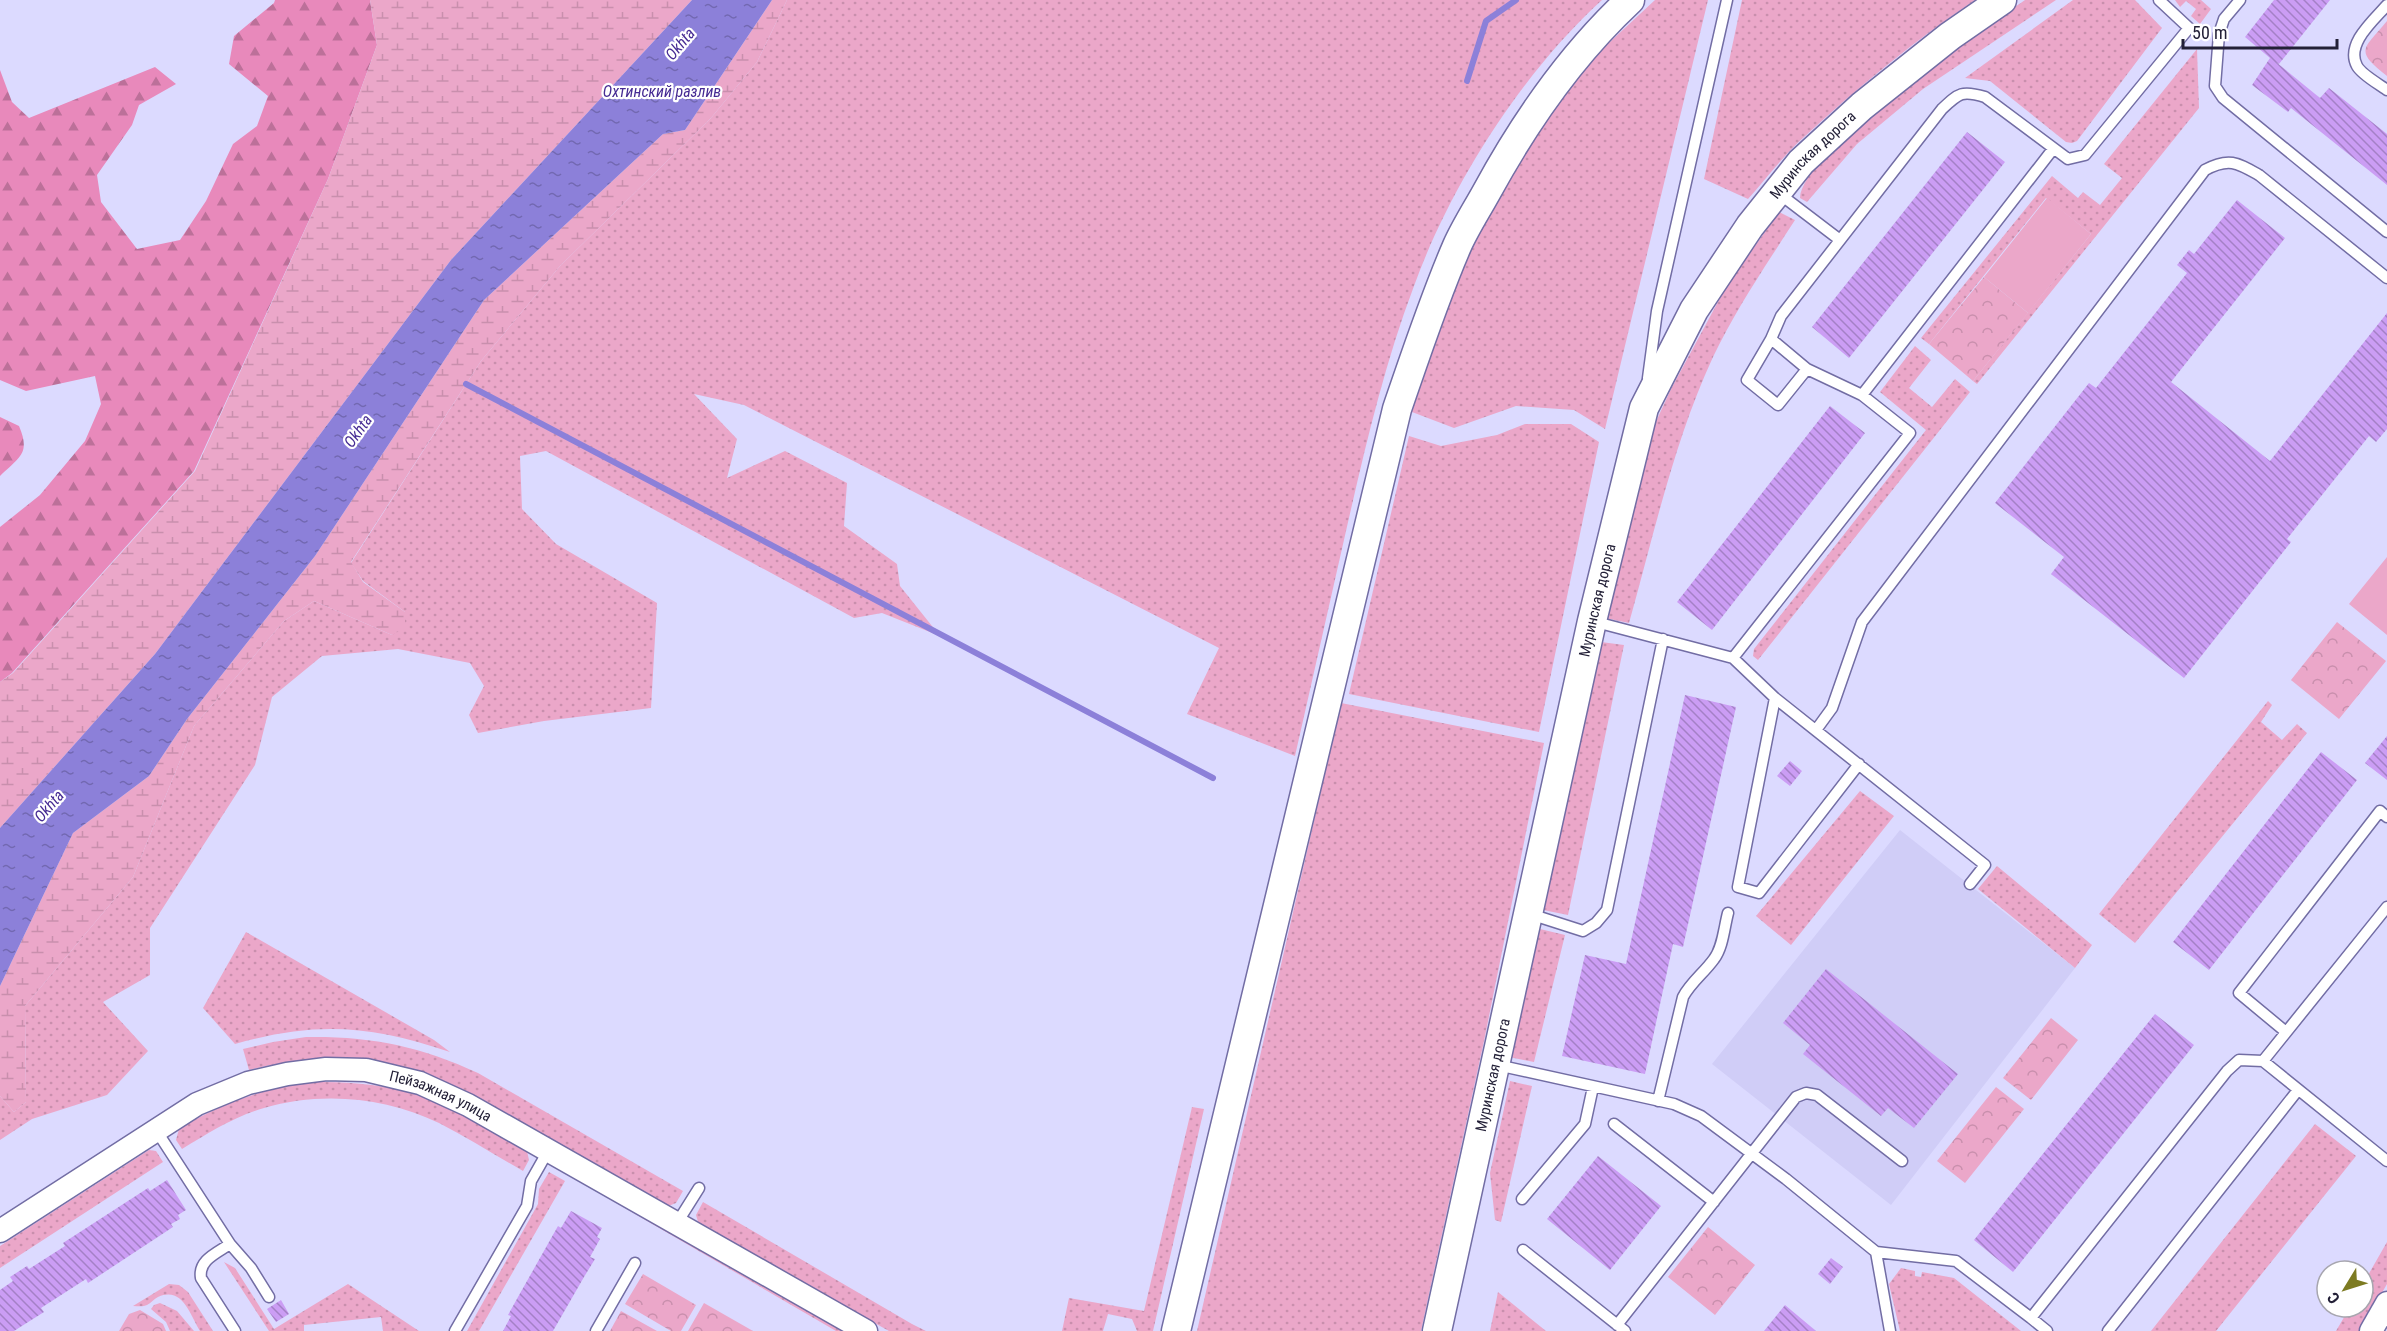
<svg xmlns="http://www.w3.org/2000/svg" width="2387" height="1331" viewBox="0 0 2387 1331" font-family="'Roboto Condensed',sans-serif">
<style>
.built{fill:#d0cdf7}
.grass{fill:url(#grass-dots)}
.forest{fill:url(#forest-firs)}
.wetland{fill:url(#wetland-marsh)}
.park{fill:url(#park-crowns)}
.pitch{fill:#eba7c9}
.water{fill:url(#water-ripples)}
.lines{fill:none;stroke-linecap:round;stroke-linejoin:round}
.stream{stroke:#8c80d9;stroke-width:6}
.building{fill:url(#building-back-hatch)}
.service-casing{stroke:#726da4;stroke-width:13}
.minor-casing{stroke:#726da4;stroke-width:25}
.tertiary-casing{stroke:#726da4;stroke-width:31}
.service{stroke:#fff;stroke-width:10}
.minor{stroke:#fff;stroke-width:22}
.tertiary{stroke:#fff;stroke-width:28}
.labels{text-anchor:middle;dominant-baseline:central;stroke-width:4.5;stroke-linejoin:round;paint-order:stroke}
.street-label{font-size:15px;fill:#232037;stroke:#fff}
.water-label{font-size:16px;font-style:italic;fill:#462b93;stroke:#fff}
</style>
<defs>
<pattern id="grass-dots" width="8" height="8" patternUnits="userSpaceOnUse" patternTransform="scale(1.5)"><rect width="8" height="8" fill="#eba7c9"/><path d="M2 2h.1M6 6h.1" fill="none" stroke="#c98fad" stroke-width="1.8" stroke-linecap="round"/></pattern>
<pattern id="forest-firs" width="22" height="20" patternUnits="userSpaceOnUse" patternTransform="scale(1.5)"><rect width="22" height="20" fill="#e889bb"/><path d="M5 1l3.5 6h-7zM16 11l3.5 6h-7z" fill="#bc7099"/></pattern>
<pattern id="wetland-marsh" width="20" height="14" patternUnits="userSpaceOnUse" patternTransform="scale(1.5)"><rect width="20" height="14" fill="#eba7c9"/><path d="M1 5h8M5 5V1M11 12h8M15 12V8" fill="none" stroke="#c98fad"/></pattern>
<pattern id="park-crowns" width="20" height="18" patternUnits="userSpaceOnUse" patternTransform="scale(1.5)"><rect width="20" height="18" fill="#eba7c9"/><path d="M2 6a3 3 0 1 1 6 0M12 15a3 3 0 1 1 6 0" fill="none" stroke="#c98fad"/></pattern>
<pattern id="water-ripples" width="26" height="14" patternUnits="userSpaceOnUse" patternTransform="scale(1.5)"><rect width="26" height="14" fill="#8c80d9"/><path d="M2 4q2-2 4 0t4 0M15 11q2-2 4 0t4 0" fill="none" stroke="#7268b1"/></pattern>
<pattern id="building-back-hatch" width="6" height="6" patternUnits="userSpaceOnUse" patternTransform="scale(1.5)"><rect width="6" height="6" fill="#cb9df4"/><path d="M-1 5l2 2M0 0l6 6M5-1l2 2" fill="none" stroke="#a480c6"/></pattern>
</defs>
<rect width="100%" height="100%" fill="#dcdaff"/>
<path class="built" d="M1900,830L2075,968L1891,1205L1712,1064Z"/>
<path class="grass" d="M787,0H1602C1522,73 1451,184 1414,286C1384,365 1365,448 1346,531C1329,606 1312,681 1295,756L1187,714L1219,648L744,405L694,394L737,439L727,478L785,451L847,483L844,526L897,564L900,586L940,636L882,613L854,618L546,451L520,456L522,509L556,544L657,603L651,708L544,721L478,733L469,715L484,686L470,663L398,649L322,656L272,697L255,765L150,928V975L103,1002L148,1051L107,1095L32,1119L0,1140V1096L14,1112L26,1102L25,1006L133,877L194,726L284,621L314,601L392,635L405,612L363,581L351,563L481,361L560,266L711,118L757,62Z
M1655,0H1708L1605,429L1574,410L1516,406L1454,428L1412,412L1439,325L1489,206L1528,142L1597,54Z
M1742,0H1975C1914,41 1857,88 1803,138C1783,156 1766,179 1748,199L1704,179Z
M2025,0H2056L1923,89L1857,144L1807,202L1800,198C1803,150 1980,31 2025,0Z
M2073,0H2135L2162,28L2077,141L2072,143L2066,142L1990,81L1965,78Z
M2175,0H2201L2211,9L2200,24L2191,16L2196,9L2186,1L2180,7Z
M2197,49L2199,108L1977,384L1973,381L2091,234L2046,198L1929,344L1921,338L2052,176L2078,198L2083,192L2100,205L2122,178L2104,164Z
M1779,212L1795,220C1766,265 1736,309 1713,357C1674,441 1654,534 1629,623L1605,618L1648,439L1671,389L1726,287Z
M1915,346L1931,360L1909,388L1932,407L1955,379L1970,392L1758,660L1753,656L1754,649L1926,430L1880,392Z
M1525,424H1571L1599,442L1539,732L1349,694L1409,436L1441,446L1497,435Z
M1601,642L1624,645L1568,915L1543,910Z
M2268,701L2272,705L2261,722L2282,740L2297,724L2307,733L2135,943L2099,914Z
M1341,703L1544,743L1484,1041L1421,1331H1197Z
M1860,791L1894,816L1791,945L1756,916Z
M1997,866L2092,945L2075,968L1978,889Z
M1540,929L1565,935L1534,1062L1509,1057Z
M246,932L434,1040L450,1052C370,1025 316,1021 235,1044L203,1008Z
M306,1037C370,1036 420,1046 478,1073L683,1191L676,1203L666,1207L469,1093C390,1057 334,1049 249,1070L243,1049L273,1042Z
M1510,1081L1532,1086L1501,1222L1495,1220L1490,1173Z
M311,1082C344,1082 376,1083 407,1092C449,1103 489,1130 527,1151L529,1160L523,1171C495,1155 468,1138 439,1123C386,1097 321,1091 264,1108C235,1116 208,1133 182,1149L176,1140L179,1129C221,1103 262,1089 311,1082Z
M1192,1107L1204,1109L1153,1331H1137L1132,1319L1108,1314L1103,1331H1062L1069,1298L1144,1311Z
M2315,1124L2356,1156L2216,1331H2151Z
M149,1150L156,1151L163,1162L0,1268V1246Z
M558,1169H559L843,1331H836Z
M549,1172L565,1181L479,1331H467L538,1204L539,1189Z
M703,1202L912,1324L926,1331H889L699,1225L696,1215Z
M2387,1242V1284L2360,1331H2336L2350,1307H2363V1284Z
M224,1262L235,1268L274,1329L348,1284L419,1331H383L381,1317L304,1325V1331H269Z
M1901,1268L1915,1271V1276L1921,1277L1922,1272L1954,1278L2021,1331H1900L1889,1284Z
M169,1284L179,1285L188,1292L213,1331H200C190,1315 183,1286 158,1297C154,1299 151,1303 147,1305C143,1307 138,1306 133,1306Z
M1498,1292L1546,1331H1490Z
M160,1303L177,1311L194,1331H170L166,1322L151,1309L154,1305Z"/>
<path class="forest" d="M275,0H370L377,45L328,179L194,471L12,673L0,682V527L40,495L85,441L101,404L95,376L26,391L0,380V70L12,102L29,118L155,67L176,84L139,105L132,125L97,175L101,202L137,249L180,240L206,201L233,144L257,126L268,96L229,64L234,36L274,3Z
M0,417L19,426C31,454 19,457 0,476Z"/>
<path class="wetland" d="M370,0H692L451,260L155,654L0,828V682L13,673L195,471L328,179L377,45Z
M772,0H787L757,62L711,118L560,266L481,361L351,562L363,582L405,612V628L392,635L314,601L284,621L194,726L133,877L25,1006L26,1102L14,1112L0,1096V986L73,833L149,776L187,719L315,556L484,300L663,134L685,130Z"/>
<path class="park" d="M2387,21V76C2354,50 2363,50 2387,21Z
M1984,277L2028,313L1973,381L1929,344Z
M2337,622L2386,661L2339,719L2291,680Z
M2051,1018L2078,1040L2031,1100L2003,1078Z
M1996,1087L2024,1109L1965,1183L1937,1161Z
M1708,1227L1755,1265L1715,1315L1668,1277Z
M643,1274L696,1305L681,1331H671L625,1304Z
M704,1303L753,1331H688Z
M140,1310L163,1324L166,1331H119L129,1314Z
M621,1311L657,1331H610Z"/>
<path class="pitch" d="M2047,198L2091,234L2028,313L1984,277Z
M2387,557V635L2349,604Z"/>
<path class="water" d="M692,0H772L685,130L663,134L484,300L315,556L187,719L149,776L73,833L0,986V828L155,654L451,260Z"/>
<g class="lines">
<path class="stream" d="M1467,81L1486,21L1516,0
M466,384L1213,778"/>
</g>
<path class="building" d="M2274,0H2330L2279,64L2276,62L2320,98L2329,88L2387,134V185L2291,108L2288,112L2252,85L2270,58L2245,37Z
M1967,132L2005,162L1849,358L1812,327Z
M2237,200L2285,238L2171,382L2270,461L2387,313V429L2376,442L2369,436L2287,539L2291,542L2184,678L2051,574L2064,557L1995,503L2089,383L2096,388L2187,273L2177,265L2189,250L2194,254Z
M1830,406L1865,433L1712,630L1677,602Z
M1685,695L1736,707L1683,947L1673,944L1645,1074L1562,1056L1585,955L1626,964Z
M2387,736V780L2365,763Z
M2321,752L2357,780L2209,970L2173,942Z
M1790,761L1802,771L1790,786L1777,776Z
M1826,969L1958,1074L1914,1128L1888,1108L1881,1116L1803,1054L1810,1045L1783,1023Z
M2155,1014L2194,1045L2013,1272L1974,1240Z
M1598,1156L1661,1206L1610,1270L1547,1219Z
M167,1180L186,1210L178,1215L180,1219L171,1224L173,1227L88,1283L86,1279L41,1308L44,1312L14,1331H0V1290L13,1281L10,1277L27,1266L29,1269L65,1246L63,1243L148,1188L150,1191Z
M571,1211L602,1228L597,1237L600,1239L590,1257L595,1259L584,1277L553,1331H503L511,1316L508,1315L518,1297L558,1226L561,1228Z
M1831,1258L1843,1267L1830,1284L1818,1274Z
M281,1300L289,1314L276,1322L267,1309Z
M1785,1305L1816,1331H1764Z"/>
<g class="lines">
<defs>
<path id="service" d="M2240,0L2224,19L2219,34L2215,86L2223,98L2387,232
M2387,5C2374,20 2345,44 2357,66C2362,75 2379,84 2387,90
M1777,192L1840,240
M1771,339L1747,380L1778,405L1807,369
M1648,378L1657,311L1727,0
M1862,395L2053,149
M1592,621L1733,658L1910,433L1862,395L1807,369L1771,339L1781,316L1942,109C1959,93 1962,90 1985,97L2068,159L2085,155L2189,28L2159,0
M1733,658L1775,698L1985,865L1970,884
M1775,698L1738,887L1759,893L1859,764
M1816,730L1832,708L1862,622L2205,170C2229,157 2238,163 2259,175L2387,278
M2387,907L2263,1061L2387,1161
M1530,914L1583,931L1596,923L1607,910L1663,639
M2286,1032L2239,993L2380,811L2387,817
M1497,1065L1674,1104L1701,1116L1786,1179L1876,1252L1890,1331
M1658,1101L1683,997C1691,982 1704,973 1714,959C1723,947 1724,928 1728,913
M1614,1124L1714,1202
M156,1130L230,1244L251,1268L269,1297
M1522,1199L1585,1124L1593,1087
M677,1223L699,1188
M230,1244C217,1253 198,1260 201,1278L235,1331
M1523,1250L1625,1331
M1876,1252L1956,1261L2031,1318L2227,1071L2239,1060L2263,1061
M2031,1318L2047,1331
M1617,1325L1796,1097L1806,1093L1817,1095L1902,1161
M455,1331L527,1206L531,1181L548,1151
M596,1331L635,1263
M2108,1331L2298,1090"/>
<g id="minor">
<path id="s1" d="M0,1231L197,1104L248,1083L287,1074L326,1069L366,1070L420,1083L468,1105L866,1331"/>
<path d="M2371,1331L2387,1303"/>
</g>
<g id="tertiary">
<path d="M1176,1331L1397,409C1416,354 1434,299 1457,246C1465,228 1476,211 1486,193C1524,123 1571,55 1630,0"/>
<path id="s2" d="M1437,1331L1592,621L1644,408L1694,310L1750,226L1801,162L1862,106L1950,36L2002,0"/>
</g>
</defs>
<use href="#service" class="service-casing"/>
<use href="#minor" class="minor-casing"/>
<use href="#tertiary" class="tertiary-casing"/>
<use href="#service" class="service"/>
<use href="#minor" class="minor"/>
<use href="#tertiary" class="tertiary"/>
</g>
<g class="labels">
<g class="street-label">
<text stroke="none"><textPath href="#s2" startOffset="1252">Муринская дорога</textPath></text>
<text stroke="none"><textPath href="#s2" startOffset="748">Муринская дорога</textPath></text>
<text stroke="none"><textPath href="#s2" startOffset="262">Муринская дорога</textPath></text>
<text stroke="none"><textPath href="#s1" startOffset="488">Пейзажная улица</textPath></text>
</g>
<g class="water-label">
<text transform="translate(680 44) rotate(-50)">Okhta</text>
<text x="662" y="91">Охтинский разлив</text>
<text transform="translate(358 431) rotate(-54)">Okhta</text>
<text transform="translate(49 806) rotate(-49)">Okhta</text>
</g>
</g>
<g transform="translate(2345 1289) rotate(232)"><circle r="28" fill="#ffffff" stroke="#a7a6af" stroke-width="1.5"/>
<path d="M0-4.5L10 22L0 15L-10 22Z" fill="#7d7b22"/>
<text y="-9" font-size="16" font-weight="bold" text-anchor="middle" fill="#232037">С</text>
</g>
<path d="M2183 39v9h154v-9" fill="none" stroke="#232037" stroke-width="3"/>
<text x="2192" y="39" font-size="18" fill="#232037" stroke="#ffffff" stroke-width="4.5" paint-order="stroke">50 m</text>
</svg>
